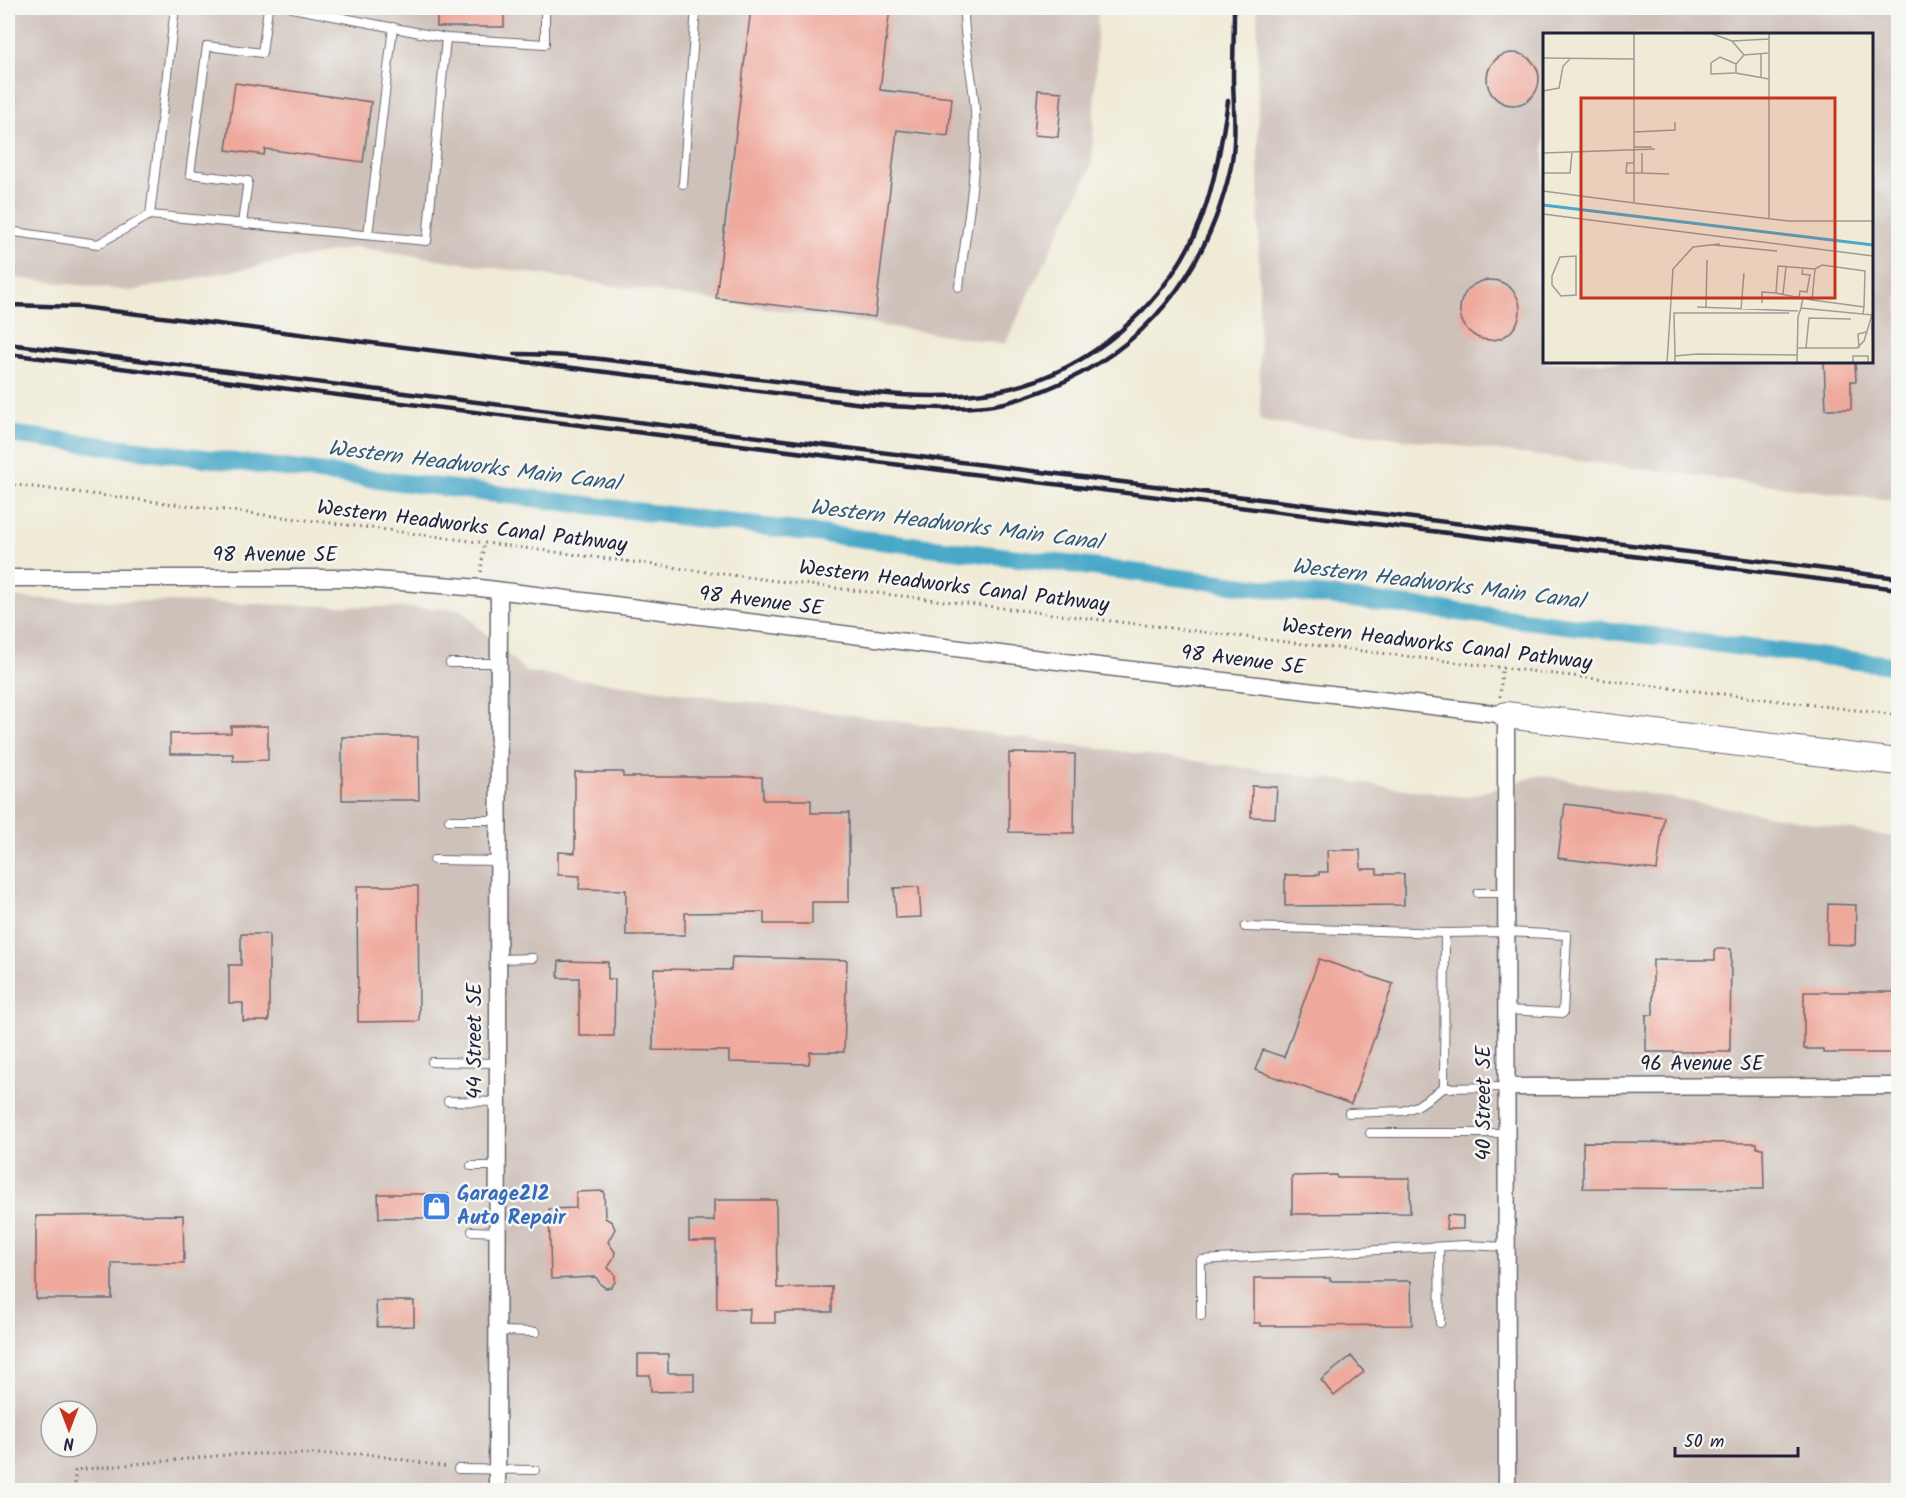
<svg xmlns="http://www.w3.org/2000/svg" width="1906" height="1498" viewBox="0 0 1906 1498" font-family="Kalam,sans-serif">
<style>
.industrial{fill:#cec1ba;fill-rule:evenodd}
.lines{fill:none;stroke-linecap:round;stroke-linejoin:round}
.canal{stroke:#4aa8c8;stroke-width:18}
.building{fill:#efa99c}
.service-casing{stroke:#6a6872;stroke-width:10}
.minor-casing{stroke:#6a6872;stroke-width:19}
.primary-casing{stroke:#6a6872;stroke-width:28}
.path{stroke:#6a6872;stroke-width:3;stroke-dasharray:1.5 4.5;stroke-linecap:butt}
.service{stroke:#fff;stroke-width:8}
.minor{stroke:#fff;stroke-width:16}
.primary{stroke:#fff;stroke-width:26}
.rail{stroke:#22223b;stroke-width:4.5}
.labels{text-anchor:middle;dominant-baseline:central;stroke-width:5;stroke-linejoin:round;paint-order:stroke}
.street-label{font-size:21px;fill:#22223b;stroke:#f6f6f2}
.shop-label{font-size:21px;font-weight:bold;fill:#366cbe;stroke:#f6f6f2;text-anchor:start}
.water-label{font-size:22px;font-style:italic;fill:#325873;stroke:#f6f6f2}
.inset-river{fill:none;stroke:#4aa8c8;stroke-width:3}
.inset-road{fill:none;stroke:#9e9b99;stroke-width:1.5}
.view{fill:#c8321e;fill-opacity:0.15;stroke:#c8321e;stroke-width:3}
.inset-edge{fill:none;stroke:#22223b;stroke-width:3}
</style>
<rect width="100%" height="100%" fill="#f6f6f2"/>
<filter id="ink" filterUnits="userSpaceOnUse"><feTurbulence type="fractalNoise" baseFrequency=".0167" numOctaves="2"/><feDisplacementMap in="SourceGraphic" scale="12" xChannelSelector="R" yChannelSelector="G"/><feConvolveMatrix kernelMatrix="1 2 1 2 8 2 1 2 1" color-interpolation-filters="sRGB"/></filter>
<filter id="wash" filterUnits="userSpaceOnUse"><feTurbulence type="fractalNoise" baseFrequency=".008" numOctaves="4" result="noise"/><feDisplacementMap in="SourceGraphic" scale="24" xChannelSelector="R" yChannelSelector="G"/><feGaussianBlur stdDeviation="1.35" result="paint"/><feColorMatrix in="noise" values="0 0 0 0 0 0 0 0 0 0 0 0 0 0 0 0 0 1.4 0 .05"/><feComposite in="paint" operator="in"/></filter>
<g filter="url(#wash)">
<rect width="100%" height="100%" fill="#f0ebd7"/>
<path class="industrial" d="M8,8H1098L1092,165L1005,344L356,247L130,291L8,277Z
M1257,8H1898V501L1260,421ZM1544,34H1872V362H1544Z
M8,598L460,609L526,672L1466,797L1540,775L1898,838V1490H8ZM51,1411H87V1447H51Z"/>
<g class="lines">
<path class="canal" d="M8,434L1898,666"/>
</g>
<g id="blocks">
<path class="building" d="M437,8H504V27H437Z
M751,8H890L880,90L952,98L948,136L897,130L875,317L716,298Z
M1487 79a26 26 0 1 1 52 0a26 26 0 1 1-52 0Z
M235,83L371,102L363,162L265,149L264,155L226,150Z
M1038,90L1062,92L1058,137L1034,135Z
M1460 310a30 30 0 1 1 60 0a30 30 0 1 1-60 0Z
M1824,362H1855L1856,381H1851V409H1826Z
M231,726H268V760L233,761V754H170V734L231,733Z
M342,737H418L419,800H342Z
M1009,753L1075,754L1074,833L1009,832Z
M575,772H623V777H762L763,800H811V813H849V902H812V924H764V912L685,913V935H626V890L579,889L580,876L558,875V852L575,853Z
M1252,786L1277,787L1275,818L1251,817Z
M1565,804L1664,817L1657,870L1558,858Z
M1327,850H1360L1361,869H1377V874H1404V905L1285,906V875H1319V872H1328Z
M357,886H418L419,1021L358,1022Z
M919,887L921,917L896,918L894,888Z
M1828,904L1856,905L1855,945L1827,944Z
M241,934H269V1021H243V1003H229V965H241Z
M1715,949H1731L1730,1052H1646V1015H1653V960H1715Z
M732,957L847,960L844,1052H810L809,1064L729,1062V1051L653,1050L654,969L731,970Z
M1319,959L1393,984L1351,1104L1255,1070L1263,1050L1284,1057Z
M559,961L608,962V979H615L614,1036H579V978H558Z
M1804,992H1899V1053H1823V1049H1804Z
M1583,1142L1757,1143V1148H1763L1764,1189L1583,1188Z
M1336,1175L1337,1178H1410V1213L1292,1214V1176Z
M604,1191L605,1218L612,1222L615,1229L608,1242L615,1252L614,1257L608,1268L615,1274V1282L611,1287L606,1288L601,1285L596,1277L551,1279L549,1209L576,1208V1192Z
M378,1194H448V1218H379Z
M714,1200H776L777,1288L832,1287V1312H775V1323H749L750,1309H717L716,1241H689V1221H714Z
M183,1215L184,1263H112V1299H36V1216Z
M1447,1215L1463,1216V1229H1446Z
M1254,1278H1330V1281H1411L1412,1325L1261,1326V1323H1254Z
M376,1301H414V1326L377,1327Z
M638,1354H668V1373H694V1391L651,1392L650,1375H638Z
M1351,1356L1364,1372L1334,1396L1321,1380Z"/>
</g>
</g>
<g filter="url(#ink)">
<use href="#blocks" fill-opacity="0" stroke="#6a6872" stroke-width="1.5"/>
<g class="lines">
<defs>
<path id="service" d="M175,8L150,215L427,241L446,38L545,44V8
M292,8L446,38
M683,184L696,8
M242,223L248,181L190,174L207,46L262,53L268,8
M8,231L98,244L150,215
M368,235L393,27
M959,287C966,230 978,171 975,113C974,78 963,43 964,8
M450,663H499
M449,820H498
M434,860L498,861
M1478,893H1506
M1245,927L1445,933
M498,959L533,958
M432,1062L498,1063
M1444,1088L1445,933L1506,932L1567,935L1563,1013L1506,1010
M448,1101L498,1102
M1349,1113L1403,1111L1417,1106L1444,1088L1506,1087
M1370,1133H1506
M471,1166H498
M472,1231L497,1232
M1439,1247L1440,1323
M1201,1316V1260L1466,1245L1506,1247
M497,1331L536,1332
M458,1469L535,1470
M1481,1489L1507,1490"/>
<path id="minor" d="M8,578H349L480,588L1049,660L1506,715L1507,1490
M1506,1087L1898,1086
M497,1490L499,592"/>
<path id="primary" d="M1506,715L1898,762"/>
</defs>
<use href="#service" class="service-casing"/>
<use href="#minor" class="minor-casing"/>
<use href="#primary" class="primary-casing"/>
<path class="path" d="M8,484L348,525L793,583L1898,715
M481,572L484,544
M1500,697L1502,669
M75,1490V1470L237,1454H367L448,1467"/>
<use href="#service" class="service"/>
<use href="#minor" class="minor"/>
<use href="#primary" class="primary"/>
<path class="rail" d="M8,305L81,307L863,404C904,407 945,410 986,406C1008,404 1028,396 1047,389C1145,350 1206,273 1230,171C1237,142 1234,111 1233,80C1233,56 1234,32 1234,8
M8,344L1898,578
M8,354L1898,589
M515,354C563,354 611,360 659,366C709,373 758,379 808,385C870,393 935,402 997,391C1088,374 1167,305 1201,220C1215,182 1222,141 1228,101"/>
</g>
</g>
<defs>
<symbol id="shop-square" viewBox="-11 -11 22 22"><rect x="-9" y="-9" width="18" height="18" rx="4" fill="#3f7fe0" stroke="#f6f6f2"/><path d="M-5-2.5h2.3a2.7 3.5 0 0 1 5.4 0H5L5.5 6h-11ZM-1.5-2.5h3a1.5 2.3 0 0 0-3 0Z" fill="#fff"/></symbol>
</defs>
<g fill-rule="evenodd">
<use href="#shop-square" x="420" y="1190" width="33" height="33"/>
</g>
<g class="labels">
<g class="street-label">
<text transform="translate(472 527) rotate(7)">Western Headworks Canal Pathway</text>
<text x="275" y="555">98 Avenue SE</text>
<text transform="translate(954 587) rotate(7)">Western Headworks Canal Pathway</text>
<text transform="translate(761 602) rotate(7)">98 Avenue SE</text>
<text transform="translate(1437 645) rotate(7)">Western Headworks Canal Pathway</text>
<text transform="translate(1243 661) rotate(7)">98 Avenue SE</text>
<text transform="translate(475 1041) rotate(-90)">44 Street SE</text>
<text x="1702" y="1064">96 Avenue SE</text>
<text transform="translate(1484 1103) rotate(-90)">40 Street SE</text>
</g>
<g class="shop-label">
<text x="457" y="1194">Garage212<tspan x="457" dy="24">Auto Repair</tspan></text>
</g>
<g class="water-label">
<text transform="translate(474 467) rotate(7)">Western Headworks Main Canal</text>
<text transform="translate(956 526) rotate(7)">Western Headworks Main Canal</text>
<text transform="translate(1438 585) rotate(7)">Western Headworks Main Canal</text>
</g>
</g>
<g transform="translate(1543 33)">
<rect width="330" height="330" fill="#f0ebd7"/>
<path class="inset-river" d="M0,172L330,212"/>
<path class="inset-road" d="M91,0V170L246,188H330M167,0L189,8L226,6M189,8L201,22M218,21V45M0,25L91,26M192,40L168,41V30L177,24L193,31M226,46L193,40V31L201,22L226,20M0,58L16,55L20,33L27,26M91,99L132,97V89M91,114H109M0,120L112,116M91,130H84L83,140H99V120M0,140H27L29,120M99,140L126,141M0,158L91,170M0,181L330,223M226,186V0M171,212L234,218M33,223V262L18,263L9,252V243L17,224ZM272,236L279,232L322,238L321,274M233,260L258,265M240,261L243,234M256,265L257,258L264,259L267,242L259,241L260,235M269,267L321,274L320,281M219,270V259L233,260L235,233L272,236L269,267L260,265L258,275M154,274L255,278M163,274L164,227M198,276L201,240M329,291L330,315M254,315H263L266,285L308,286M263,315H314L321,308L329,282M316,315L315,301L323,299M132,323L131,280H246M124,330L130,236L150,214L177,211M132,330V323L154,321L254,322M254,330L255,284L258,275L330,282M310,330V323H325V330"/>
<path class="view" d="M38,65H292V265H38Z"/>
<rect width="330" height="330" class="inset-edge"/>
</g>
<rect width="1906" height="1498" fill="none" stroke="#f6f6f2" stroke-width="30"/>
<g transform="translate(69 1429) rotate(180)"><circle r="28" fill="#f6f6f2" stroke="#a1a1a9" stroke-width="1.5"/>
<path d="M0-4.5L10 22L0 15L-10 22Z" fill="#c8321e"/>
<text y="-9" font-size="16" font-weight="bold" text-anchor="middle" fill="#22223b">N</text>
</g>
<path d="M1675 1447v9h123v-9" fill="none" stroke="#22223b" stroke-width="3"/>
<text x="1684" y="1447" font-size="18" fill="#22223b" stroke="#f6f6f2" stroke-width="4.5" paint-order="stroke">50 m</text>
</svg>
